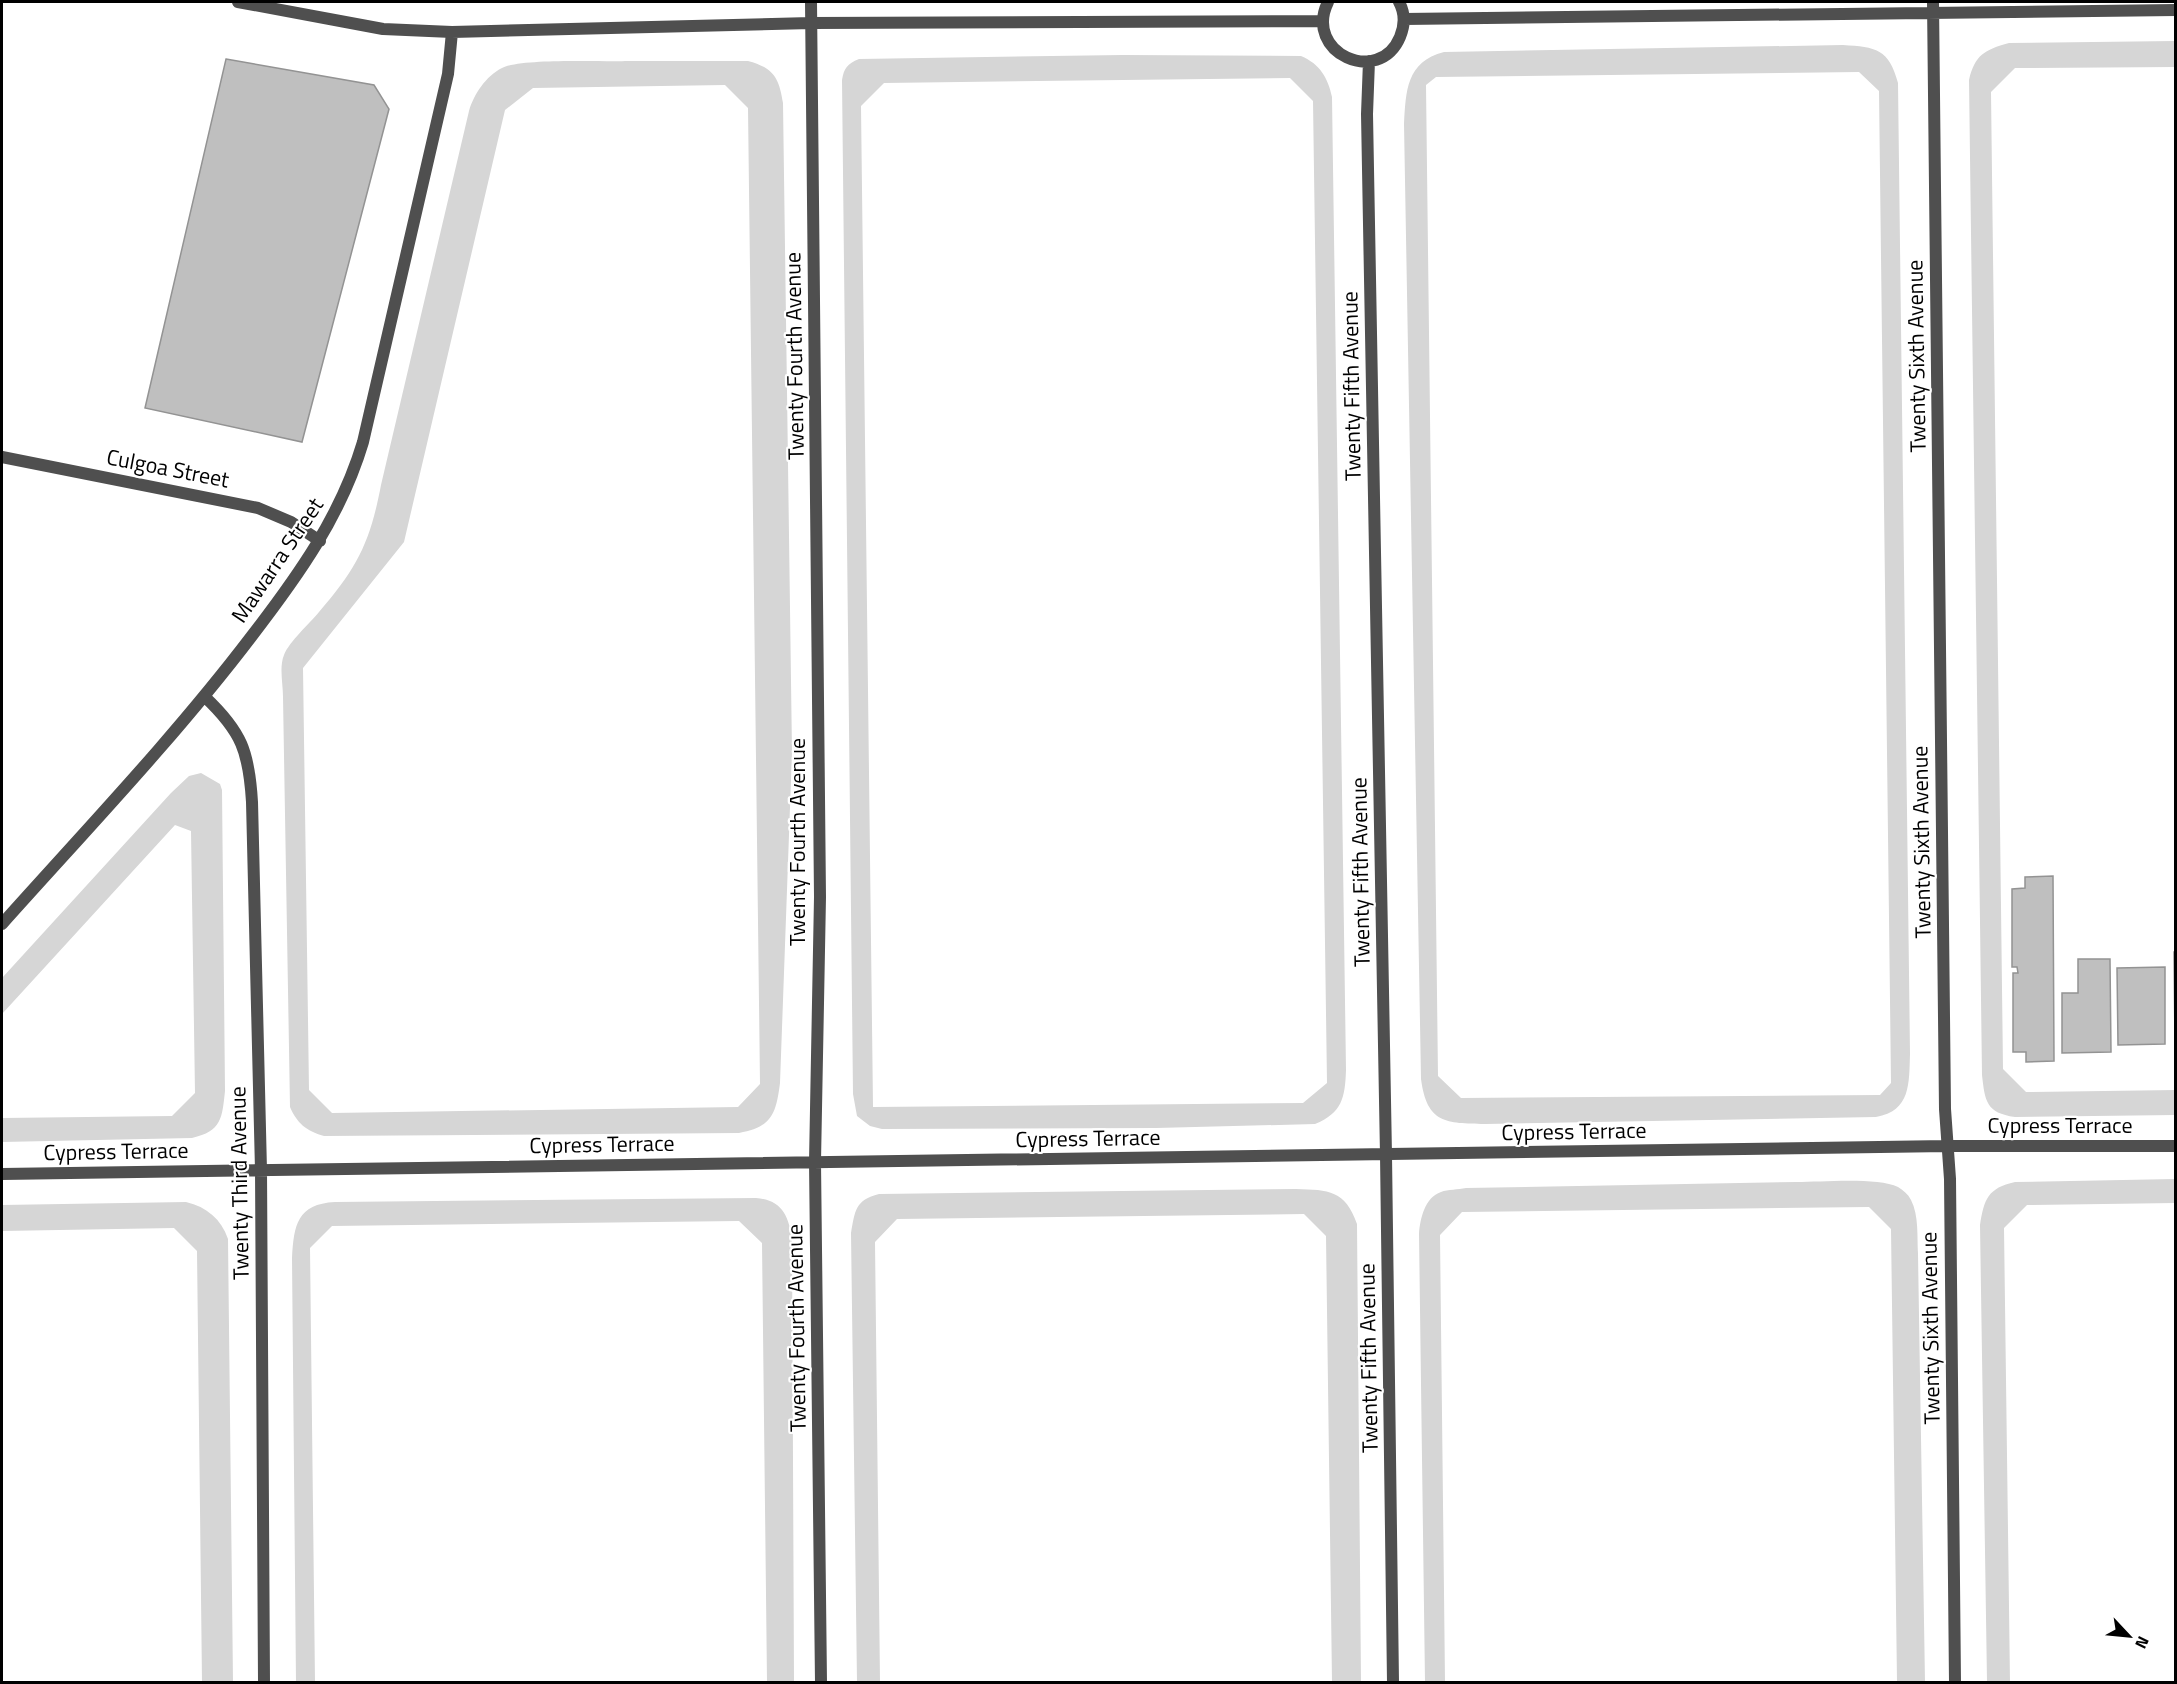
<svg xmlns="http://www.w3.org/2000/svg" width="2177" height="1684" viewBox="0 0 2177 1684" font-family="'Titillium Web',sans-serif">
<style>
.green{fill:#d6d6d6;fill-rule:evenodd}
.building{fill:#bfbfbf;stroke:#939393;stroke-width:1.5}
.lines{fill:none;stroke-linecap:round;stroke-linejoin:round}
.minor{stroke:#4f4f4f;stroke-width:12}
.labels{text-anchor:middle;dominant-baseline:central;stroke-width:4.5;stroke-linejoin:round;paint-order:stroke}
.street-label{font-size:22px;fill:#000;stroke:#fff}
</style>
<rect width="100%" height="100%" fill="#fff"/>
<path class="green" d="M2175,41V67L2015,68L1991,92L2003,1069L2026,1092L2176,1090L2175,1115L2015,1117C1986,1113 1985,1101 1982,1075L1969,80C1975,55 1984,50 2009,43Z
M1843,45C1876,47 1889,49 1898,83L1910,1054C1909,1083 1911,1111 1876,1117L1485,1124C1446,1123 1427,1124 1421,1079L1404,124C1406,91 1406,62 1444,52ZM1859,72L1879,91L1891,1083L1880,1095L1461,1098L1438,1076L1426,85L1436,77Z
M1123,55L1301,56C1320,64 1328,78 1332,97L1346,1070C1345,1098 1342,1113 1315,1124L1156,1128L882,1129L870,1126L857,1116L853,1094L842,80C844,68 847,64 859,59ZM1290,78L1313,101L1327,1083L1303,1103L873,1107L861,106L884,83Z
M628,61H748C774,68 779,78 783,103L792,752L780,1083C776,1114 772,1127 739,1133L324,1136C306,1131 297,1123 290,1107L283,697C283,684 279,667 284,655C289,642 310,623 319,612C357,568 370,543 381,485L469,111C474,94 486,76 502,68C522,58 601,62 628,61ZM725,85L748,108L760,1084L738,1107L332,1113L309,1090L303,668L404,542L505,110L533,88Z
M201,773L220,784L222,790L225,1091C222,1118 222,1131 192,1138L2,1142V1118L172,1116L195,1093L191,831L175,825L2,1014V978L171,793L189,776Z
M2175,1179V1203L2027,1205L2004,1228L2010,1682H1987L1980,1225C1984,1199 1988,1188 2015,1182Z
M1797,1182C1821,1182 1878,1177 1898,1187C1903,1190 1908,1194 1911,1200C1919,1215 1917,1237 1918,1254L1925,1682H1897L1891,1229L1869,1207L1462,1212L1440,1235L1445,1682H1425L1419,1234C1420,1219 1425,1197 1441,1192C1448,1189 1458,1190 1466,1188Z
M1296,1189C1329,1190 1345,1190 1357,1224L1361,1682H1332L1326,1236L1304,1214L897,1219L875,1242L880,1682H857L851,1233C855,1211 855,1200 879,1194Z
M756,1198C782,1200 789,1216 792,1240L794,1682H767L762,1243L739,1221L332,1226L310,1248L315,1682H296L292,1258C294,1225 297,1204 335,1202Z
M186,1202C207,1207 221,1219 228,1239L233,1682H202L197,1251L174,1228L2,1231V1205Z"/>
<path class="building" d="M226,59L374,85L389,109L302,442L145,408Z
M2053,876L2054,1061L2026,1062V1052H2013V973H2018L2017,967H2012V889L2025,888V877Z
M2174,952H2176V1044H2175Z
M2078,959H2110L2111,1052L2062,1053V993H2078Z
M2165,967V1044L2118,1045L2117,968Z"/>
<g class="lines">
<path class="minor" d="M238,2L383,29L452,32L811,23L1323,21
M811,2L820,897L815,1162L821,1682
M1328,2C1303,53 1379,87 1400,37C1405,25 1405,13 1399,2
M1933,2L1945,1109L1950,1179L1955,1682
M1404,19L2176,10
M1369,61L1367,114L1386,1155L1393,1682
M2,457L258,508L291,522L320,541
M205,697C242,732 249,752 252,802L261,1170L264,1682
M2,924C86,830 174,738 251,637C298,576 341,516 363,442L448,74L452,32
M2,1174L1947,1146H2176"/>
</g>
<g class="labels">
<g class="street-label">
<text transform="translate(794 356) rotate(-91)">Twenty Fourth Avenue</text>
<text transform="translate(1916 356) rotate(-91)">Twenty Sixth Avenue</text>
<text transform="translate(1351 386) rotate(-91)">Twenty Fifth Avenue</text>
<text transform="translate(168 468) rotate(11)">Culgoa Street</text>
<text transform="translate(277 560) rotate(-56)">Mawarra Street</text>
<text transform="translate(797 842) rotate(-90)">Twenty Fourth Avenue</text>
<text transform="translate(1921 842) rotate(-91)">Twenty Sixth Avenue</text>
<text transform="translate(1360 872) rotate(-91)">Twenty Fifth Avenue</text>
<text x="2060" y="1125">Cypress Terrace</text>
<text transform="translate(1574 1131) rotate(-1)">Cypress Terrace</text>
<text transform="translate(1088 1138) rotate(-1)">Cypress Terrace</text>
<text transform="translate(602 1144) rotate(-1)">Cypress Terrace</text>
<text transform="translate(116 1151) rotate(-1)">Cypress Terrace</text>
<text transform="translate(239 1183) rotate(-91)">Twenty Third Avenue</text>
<text transform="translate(796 1328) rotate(-91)">Twenty Fourth Avenue</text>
<text transform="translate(1930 1328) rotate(-91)">Twenty Sixth Avenue</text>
<text transform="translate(1368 1358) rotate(-91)">Twenty Fifth Avenue</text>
</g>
</g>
<rect width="2177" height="1684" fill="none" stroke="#000000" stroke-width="6"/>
<g transform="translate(2129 1636) rotate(116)" stroke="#ffffff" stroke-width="4.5" paint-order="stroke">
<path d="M0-4.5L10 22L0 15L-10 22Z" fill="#000000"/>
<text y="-9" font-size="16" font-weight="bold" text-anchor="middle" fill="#000000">N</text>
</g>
</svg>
